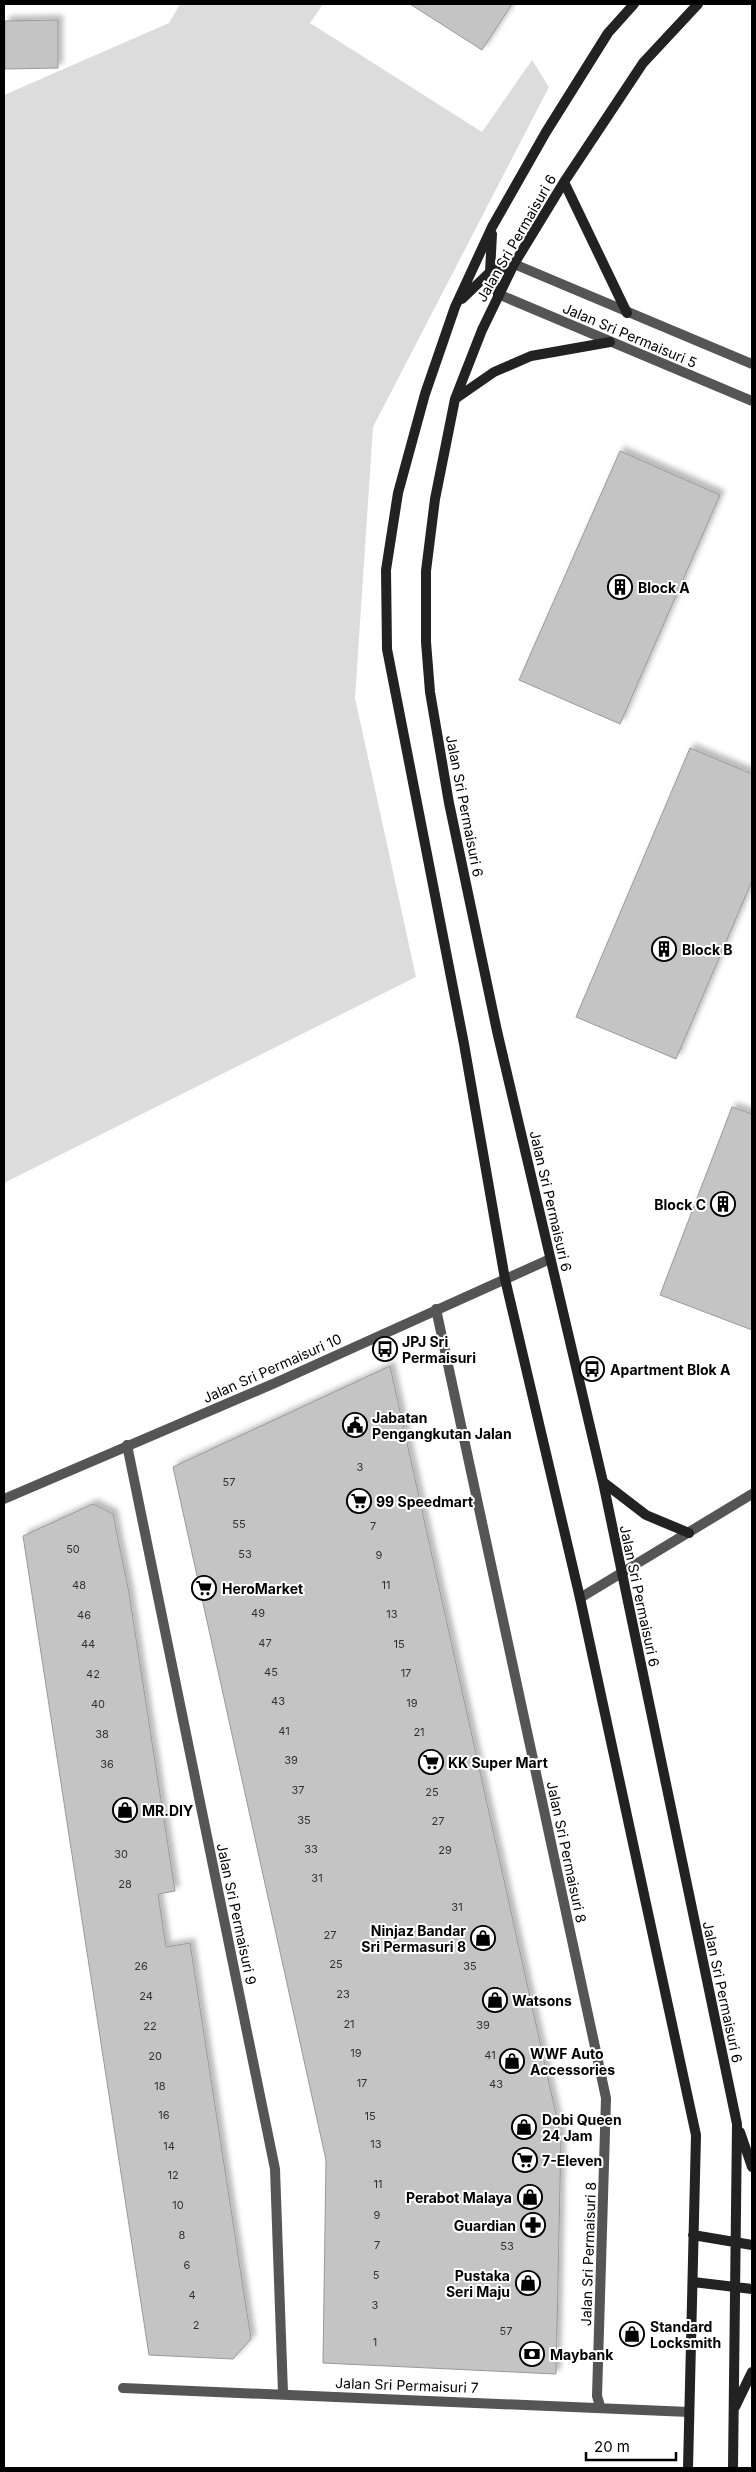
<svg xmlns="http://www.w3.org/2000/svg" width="756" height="2472" viewBox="0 0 756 2472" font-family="Inter,sans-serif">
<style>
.green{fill:#dcdcdc}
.building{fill:#c4c4c4;stroke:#999;filter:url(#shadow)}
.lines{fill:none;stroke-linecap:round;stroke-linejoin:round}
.street{stroke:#555;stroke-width:10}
.secondary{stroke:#222;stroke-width:10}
.labels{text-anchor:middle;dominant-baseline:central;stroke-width:4;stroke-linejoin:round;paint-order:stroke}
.number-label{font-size:11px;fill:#313131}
.street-label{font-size:14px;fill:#000;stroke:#fff}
.poi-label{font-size:14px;font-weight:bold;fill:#000;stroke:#fff;text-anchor:start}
</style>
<defs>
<filter id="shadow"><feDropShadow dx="4.5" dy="-4.5" stdDeviation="2.5" flood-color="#0004"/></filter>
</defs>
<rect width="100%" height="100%" fill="#fff"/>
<path class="green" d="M180,4H323L310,23L482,132L532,60L549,87L373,427L355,698L416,977L4,1183V95L169,23Z"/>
<path class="building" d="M410,4H512L482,50Z
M58,20V68L5,69V21Z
M620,451L720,495L620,724L519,680Z
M690,748L752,774V881L676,1059L576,1017Z
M732,1107L752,1114V1330L660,1295Z
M390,1366L561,2137L556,2374L323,2363L326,2160L173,1467Z
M93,1504L113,1514L129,1593L175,1891L158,1894L166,1947L190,1943L251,2339L233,2359L149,2355L23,1536Z"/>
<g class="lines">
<path class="street" d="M514,264L752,364
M498,294L752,401
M436,1309L606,2098L597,2396L600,2406
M127,1445L275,2169L283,2393
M4,1499L275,1383L550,1259
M580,1598L752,1494
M123,2388L689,2412"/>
<path class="secondary" d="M634,4L608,33L546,132L492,227L455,307L425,394L398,493L386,570L387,649L464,1044L505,1279L580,1598L696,2135L688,2468
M698,4L643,63L564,182L514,264L482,330L455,399L435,499L426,571V642L430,692L449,803L497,1031L603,1482L737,2124L733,2468
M564,182L627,313
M492,234L490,272L498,294
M462,299L490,272L514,264
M455,399L494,372L531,356L610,342
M603,1482L646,1515L689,1533
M740,2132L752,2167
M693,2235L752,2245
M693,2282L752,2289
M735,2407L752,2372"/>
</g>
<defs>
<symbol id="building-ring" viewBox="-11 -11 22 22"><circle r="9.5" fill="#fff" stroke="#000" stroke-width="1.5"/><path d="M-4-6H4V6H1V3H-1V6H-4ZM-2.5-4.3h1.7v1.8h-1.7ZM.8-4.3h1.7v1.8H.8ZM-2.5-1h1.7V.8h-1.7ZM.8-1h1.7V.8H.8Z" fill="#000"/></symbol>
<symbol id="bus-ring" viewBox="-11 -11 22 22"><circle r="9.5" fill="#fff" stroke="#000" stroke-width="1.5"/><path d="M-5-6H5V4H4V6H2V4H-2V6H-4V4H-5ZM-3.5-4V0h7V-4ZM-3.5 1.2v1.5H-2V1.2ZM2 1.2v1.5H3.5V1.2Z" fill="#000"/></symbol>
<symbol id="civic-ring" viewBox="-11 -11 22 22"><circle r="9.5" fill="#fff" stroke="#000" stroke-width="1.5"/><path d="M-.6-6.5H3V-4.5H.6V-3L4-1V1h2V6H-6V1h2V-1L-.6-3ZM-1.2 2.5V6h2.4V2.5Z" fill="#000"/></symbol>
<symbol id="supermarket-ring" viewBox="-11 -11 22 22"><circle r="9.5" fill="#fff" stroke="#000" stroke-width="1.5"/><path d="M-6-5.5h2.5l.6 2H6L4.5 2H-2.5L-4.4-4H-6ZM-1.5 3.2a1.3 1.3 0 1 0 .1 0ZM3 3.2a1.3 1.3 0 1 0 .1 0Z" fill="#000"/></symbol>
<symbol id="shop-ring" viewBox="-11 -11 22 22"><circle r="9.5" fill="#fff" stroke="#000" stroke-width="1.5"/><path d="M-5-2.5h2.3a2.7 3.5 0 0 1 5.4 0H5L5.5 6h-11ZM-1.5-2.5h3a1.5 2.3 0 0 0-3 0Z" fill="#000"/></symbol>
<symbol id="pharmacy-ring" viewBox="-11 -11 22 22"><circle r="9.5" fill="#fff" stroke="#000" stroke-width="1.5"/><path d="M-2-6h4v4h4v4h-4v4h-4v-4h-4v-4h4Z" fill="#000"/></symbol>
<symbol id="bank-ring" viewBox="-11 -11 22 22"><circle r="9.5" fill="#fff" stroke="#000" stroke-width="1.5"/><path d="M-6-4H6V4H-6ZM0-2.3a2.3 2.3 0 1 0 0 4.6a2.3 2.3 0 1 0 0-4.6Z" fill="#000"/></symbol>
</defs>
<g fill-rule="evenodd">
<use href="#building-ring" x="606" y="573" width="28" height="28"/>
<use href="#building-ring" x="650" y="935" width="28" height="28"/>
<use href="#building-ring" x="709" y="1190" width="28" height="28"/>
<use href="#bus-ring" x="371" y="1335" width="28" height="28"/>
<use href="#bus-ring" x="578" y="1355" width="28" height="28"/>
<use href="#civic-ring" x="341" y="1411" width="28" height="28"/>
<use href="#supermarket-ring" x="345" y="1487" width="28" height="28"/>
<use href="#supermarket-ring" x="190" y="1574" width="28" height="28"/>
<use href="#supermarket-ring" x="417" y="1748" width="28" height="28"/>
<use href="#shop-ring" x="111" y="1796" width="28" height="28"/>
<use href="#shop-ring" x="469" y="1924" width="28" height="28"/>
<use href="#shop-ring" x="481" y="1986" width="28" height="28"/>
<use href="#shop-ring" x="498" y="2047" width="28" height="28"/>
<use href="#shop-ring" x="510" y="2113" width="28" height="28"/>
<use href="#supermarket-ring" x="511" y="2146" width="28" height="28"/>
<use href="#shop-ring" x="516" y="2183" width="28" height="28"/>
<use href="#pharmacy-ring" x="519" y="2211" width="28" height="28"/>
<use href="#shop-ring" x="514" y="2269" width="28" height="28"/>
<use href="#shop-ring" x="618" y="2320" width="28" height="28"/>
<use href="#bank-ring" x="518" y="2340" width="28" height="28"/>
</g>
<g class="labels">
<g class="number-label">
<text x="360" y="1467">3</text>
<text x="229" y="1482">57</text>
<text x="239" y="1524">55</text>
<text x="373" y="1526">7</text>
<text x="73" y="1549">50</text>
<text x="245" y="1554">53</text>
<text x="379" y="1555">9</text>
<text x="79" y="1585">48</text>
<text x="386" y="1585">11</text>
<text x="258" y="1613">49</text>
<text x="392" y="1614">13</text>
<text x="84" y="1615">46</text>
<text x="265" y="1643">47</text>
<text x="88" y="1644">44</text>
<text x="399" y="1644">15</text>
<text x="271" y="1672">45</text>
<text x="406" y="1673">17</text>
<text x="93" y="1674">42</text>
<text x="278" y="1701">43</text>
<text x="412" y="1703">19</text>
<text x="98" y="1704">40</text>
<text x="284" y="1731">41</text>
<text x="419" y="1732">21</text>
<text x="102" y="1734">38</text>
<text x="291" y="1760">39</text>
<text x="107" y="1764">36</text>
<text x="298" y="1790">37</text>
<text x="432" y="1792">25</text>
<text x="304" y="1820">35</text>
<text x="438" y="1821">27</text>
<text x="311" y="1849">33</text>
<text x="445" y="1850">29</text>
<text x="121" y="1854">30</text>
<text x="317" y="1878">31</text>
<text x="125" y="1884">28</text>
<text x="457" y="1907">31</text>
<text x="330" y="1935">27</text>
<text x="336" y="1964">25</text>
<text x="141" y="1966">26</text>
<text x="470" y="1966">35</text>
<text x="343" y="1994">23</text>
<text x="146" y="1996">24</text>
<text x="349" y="2024">21</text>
<text x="483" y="2025">39</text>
<text x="150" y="2026">22</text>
<text x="356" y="2053">19</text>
<text x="490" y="2055">41</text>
<text x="155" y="2056">20</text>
<text x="362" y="2083">17</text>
<text x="496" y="2084">43</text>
<text x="160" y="2086">18</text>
<text x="164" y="2115">16</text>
<text x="370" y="2116">15</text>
<text x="376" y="2144">13</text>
<text x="169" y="2146">14</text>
<text x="173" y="2175">12</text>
<text x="378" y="2184">11</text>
<text x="178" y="2205">10</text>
<text x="377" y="2215">9</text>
<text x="182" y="2235">8</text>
<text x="377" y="2245">7</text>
<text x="507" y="2246">53</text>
<text x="187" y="2265">6</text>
<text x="376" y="2275">5</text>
<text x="192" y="2295">4</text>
<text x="375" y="2305">3</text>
<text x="196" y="2325">2</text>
<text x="506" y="2331">57</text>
<text x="375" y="2342">1</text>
</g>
<g class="street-label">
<text transform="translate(516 238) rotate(-60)">Jalan Sri Permaisuri 6</text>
<text transform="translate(630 335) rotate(23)">Jalan Sri Permaisuri 5</text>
<text transform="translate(465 806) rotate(79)">Jalan Sri Permaisuri 6</text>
<text transform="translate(551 1201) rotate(77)">Jalan Sri Permaisuri 6</text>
<text transform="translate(272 1368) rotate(-24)">Jalan Sri Permaisuri 10</text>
<text transform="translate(640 1596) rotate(78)">Jalan Sri Permaisuri 6</text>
<text transform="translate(567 1852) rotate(78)">Jalan Sri Permaisuri 8</text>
<text transform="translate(237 1914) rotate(78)">Jalan Sri Permaisuri 9</text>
<text transform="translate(723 1992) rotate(78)">Jalan Sri Permaisuri 6</text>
<text transform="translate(588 2254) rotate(-88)">Jalan Sri Permaisuri 8</text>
<text transform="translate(407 2385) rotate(2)">Jalan Sri Permaisuri 7</text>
</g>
<g class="poi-label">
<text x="638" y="587">Block A</text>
<text x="682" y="949">Block B</text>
<text x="706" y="1204" text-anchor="end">Block C</text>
<text x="402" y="1341">JPJ Sri<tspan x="402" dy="16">Permaisuri</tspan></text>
<text x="610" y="1369">Apartment Blok A</text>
<text x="372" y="1417">Jabatan<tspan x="372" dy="16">Pengangkutan Jalan</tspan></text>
<text x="376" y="1501">99 Speedmart</text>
<text x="222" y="1588">HeroMarket</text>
<text x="448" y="1762">KK Super Mart</text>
<text x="142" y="1810">MR.DIY</text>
<text x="466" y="1930" text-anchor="end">Ninjaz Bandar<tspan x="466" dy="16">Sri Permasuri 8</tspan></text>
<text x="512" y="2000">Watsons</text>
<text x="530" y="2053">WWF Auto<tspan x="530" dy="16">Accessories</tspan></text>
<text x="542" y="2119">Dobi Queen<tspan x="542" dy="16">24 Jam</tspan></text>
<text x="542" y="2160">7-Eleven</text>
<text x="512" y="2197" text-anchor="end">Perabot Malaya</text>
<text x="516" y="2225" text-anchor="end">Guardian</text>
<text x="510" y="2275" text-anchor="end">Pustaka<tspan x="510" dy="16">Seri Maju</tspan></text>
<text x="650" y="2326">Standard<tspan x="650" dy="16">Locksmith</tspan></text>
<text x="550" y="2354">Maybank</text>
</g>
</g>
<rect width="756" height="2472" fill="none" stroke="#000000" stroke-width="10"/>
<path d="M586 2452v8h90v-8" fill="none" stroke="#000000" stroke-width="2.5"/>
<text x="594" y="2452" font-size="15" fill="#000000" stroke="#ffffff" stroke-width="4" paint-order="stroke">20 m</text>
</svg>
